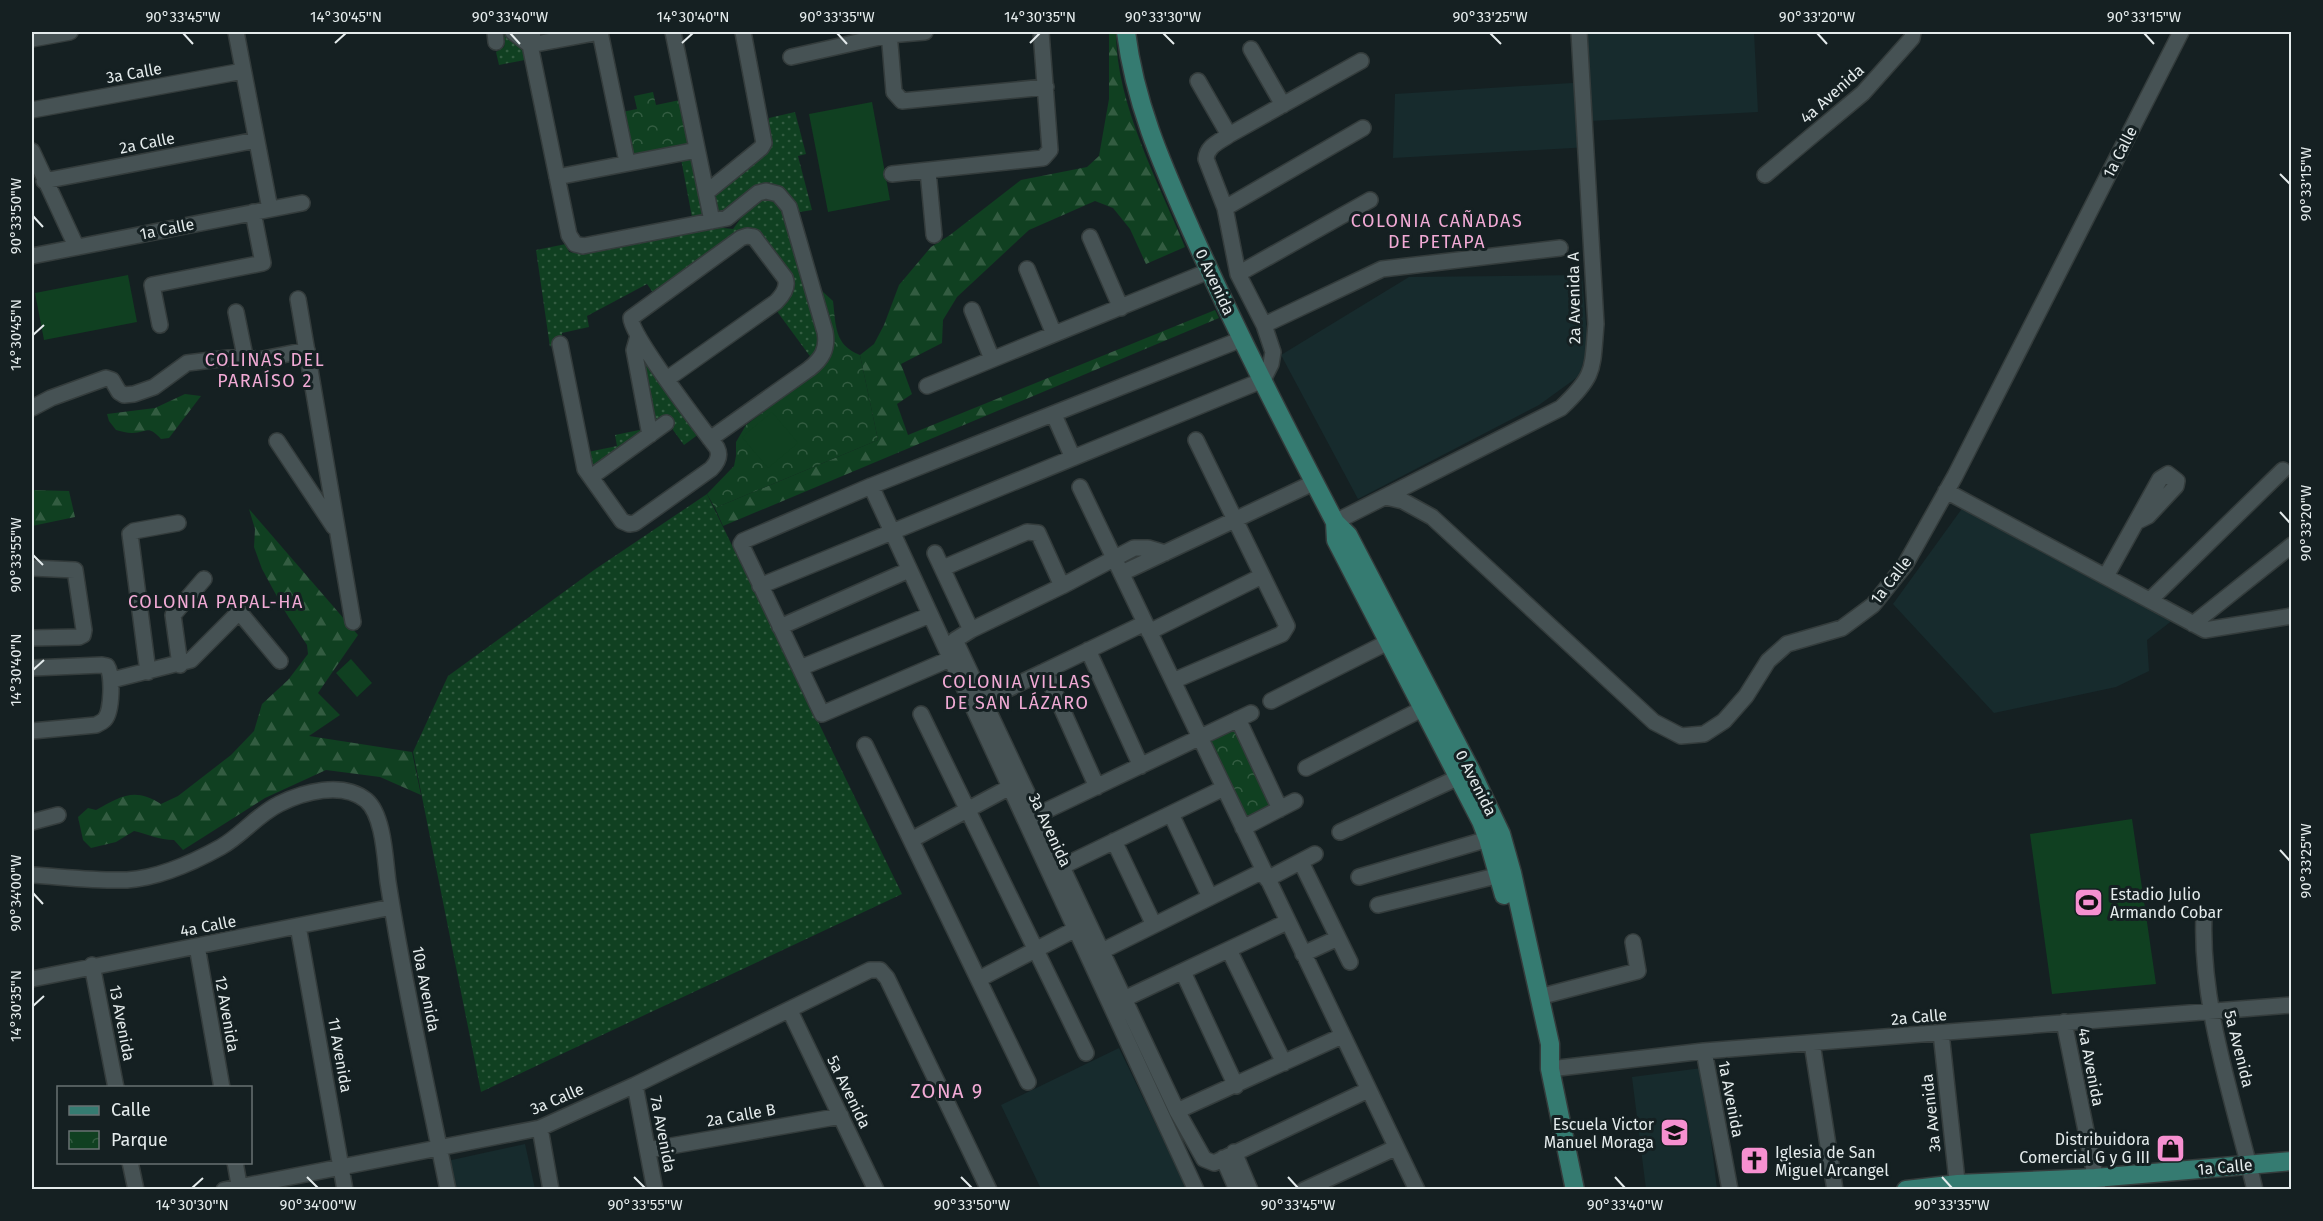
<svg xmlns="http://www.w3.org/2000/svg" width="2323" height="1221" viewBox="0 0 2323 1221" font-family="'Fira Sans',sans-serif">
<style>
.built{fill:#172b2d}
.grass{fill:url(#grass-dots)}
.forest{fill:url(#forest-firs)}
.park{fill:url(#park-crowns)}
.pitch{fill:#104021}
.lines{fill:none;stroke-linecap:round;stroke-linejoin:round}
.minor-casing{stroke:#343c3c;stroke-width:18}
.major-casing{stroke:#343c3c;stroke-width:21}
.minor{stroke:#465254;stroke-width:15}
.major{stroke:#357b71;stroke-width:18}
.ticks{fill:none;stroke:#e4ebec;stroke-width:2}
.labels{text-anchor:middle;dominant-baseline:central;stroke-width:6;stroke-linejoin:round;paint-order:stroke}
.street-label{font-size:16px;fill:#e4ebec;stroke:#152022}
.poi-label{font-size:16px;fill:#e4ebec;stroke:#152022;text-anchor:start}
.neighbourhood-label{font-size:18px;letter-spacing:1.5px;fill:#f1aad5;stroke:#152022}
.quarter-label{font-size:20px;letter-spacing:1.5px;fill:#f1aad5;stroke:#152022}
.neatline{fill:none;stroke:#e4ebec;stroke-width:2}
.ticks-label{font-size:15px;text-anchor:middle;fill:#e4ebec}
</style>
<defs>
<pattern id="grass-dots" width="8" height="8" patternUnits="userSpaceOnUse" patternTransform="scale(1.5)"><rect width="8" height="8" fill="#104021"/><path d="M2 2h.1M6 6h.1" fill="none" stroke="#335c41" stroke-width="1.8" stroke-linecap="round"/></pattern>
<pattern id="forest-firs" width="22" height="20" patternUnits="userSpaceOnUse" patternTransform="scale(1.5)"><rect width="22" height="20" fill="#104021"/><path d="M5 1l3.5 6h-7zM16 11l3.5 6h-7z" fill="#335c41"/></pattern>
<pattern id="park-crowns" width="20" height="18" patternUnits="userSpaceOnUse" patternTransform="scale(1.5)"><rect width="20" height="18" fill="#104021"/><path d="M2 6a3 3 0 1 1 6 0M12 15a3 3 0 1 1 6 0" fill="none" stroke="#335c41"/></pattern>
</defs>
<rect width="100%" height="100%" fill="#152022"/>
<path class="built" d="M1586,32H1754L1758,112L1590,121V147L1393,158L1395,94L1588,82Z
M1582,275L1588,347L1579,376L1539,405L1358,499L1281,355L1409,277Z
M1966,503L2182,613L2147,640L2149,671L2116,687L1994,713L1893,604Z
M1119,1048L1187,1189H1041L1001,1105Z
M1702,1068L1717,1189H1646L1632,1077Z
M525,1144L535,1189H453L447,1161Z"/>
<path class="grass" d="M505,32L528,49L530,59L499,65L496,52L504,47L505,41L502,35Z
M795,112L806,154L798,156L812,210L800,212C771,168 762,179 728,210L723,212L716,209L714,195L769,144V118Z
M693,157L703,215L692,217L681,159Z
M762,198L775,200L783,211L819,335V344L812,359L776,310L787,298L759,235L654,294L647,284L587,316L589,327L562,333V336L555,338L550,347L536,250L566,244L569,252L575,253L713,227L733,229L753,202Z
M642,354L699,434L684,445L665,419L654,423Z
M644,429L645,433L593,468L588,452L617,446L615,435Z
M707,494L902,894L481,1092L413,752L448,676L594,570Z"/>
<path class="forest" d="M1109,32H1116C1116,104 1158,181 1185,247L1146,264L1130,229L1113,208L1095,201L1029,230L957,297L943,320L942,343L901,364L912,394L897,404L908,435L1215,310L1219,318L723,526L715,508L878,440L860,355L874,344L884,325L899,285L931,247L950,235L1021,180L1087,167L1099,156L1109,99Z
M185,394L201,396L169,438L161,439C147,424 148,433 132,433C127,433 121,431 116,430L109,421L107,414L155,408Z
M32,490L69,491L75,517L32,526Z
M249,509L358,635L318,693L340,715L309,736L412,752L421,795L380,777L326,770L265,798L183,850L174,840C159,840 148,834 134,831L116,842L91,848L83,840L78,817L88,808L96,810C121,796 135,787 161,804L178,796L231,755L254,731L262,704L288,680L308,654L307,645L286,613L262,569L254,547L255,529Z"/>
<path class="park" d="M653,92L656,105L680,100L689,146L631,158L622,112L637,109L634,96Z
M822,291L833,301C836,325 834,345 860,355L878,440L715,508L707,494L734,466L736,456V442L746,425L821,369C845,347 829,318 822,291Z
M1236,726L1273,805L1245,819L1208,740Z"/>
<path class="pitch" d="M872,102L890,200L828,212L809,114Z
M128,275L137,322L44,340L35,293Z
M772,412L798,443L768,468L742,437Z
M351,659L372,683L357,697L336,673Z
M2132,819L2156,984L2052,994L2030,834Z"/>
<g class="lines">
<defs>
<path id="minor" d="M236,32L270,209
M495,32L496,42
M513,32L530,45
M533,32L530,45L569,235L575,244L583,246L727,218L758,193L766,191L778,194L789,207L825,332C828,349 822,359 809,369L710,439
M600,32L627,162
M673,32L712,221
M889,32L894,92L902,101L1046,87
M32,39L70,32
M530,45L600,32
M1251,49L1283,105
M791,57L889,35L925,32
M1198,81L1229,135
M32,110L243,71
M32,151L76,246
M928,171L934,235
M892,174L1043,158L1050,150L1041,32
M1765,175L1863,93L1912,38L1913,32
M557,177L697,150
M44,181L256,140
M707,192L761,148L764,143L743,32
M1225,208L1363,128
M1090,237L1121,308
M32,256L302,203
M1027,269L1054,334
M1238,274L1370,200
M298,299L353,622
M972,310L992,359
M236,312L245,356
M160,325L152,285L263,263L253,212
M1264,325L1382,269L1560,248
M638,336L634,350L650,435
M560,344L585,469L622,521L629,524L635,523L711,469C717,463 721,456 717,448C702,428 631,336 631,318L741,238L747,236L754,237L785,278C789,287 783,295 776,302L667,379
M927,386L1209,271
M32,408L51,398L106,378L112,380L119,392L124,395L134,394L154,387L187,363L245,356L258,360L307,350
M1054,415L1073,458
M277,441L334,527
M591,477L666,423
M871,486L1196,1190
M1080,487L1417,1190
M1946,491L2205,630L2292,616
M1386,497L1403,501L1432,517L1654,722L1681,736L1704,734L1724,721L1746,696L1768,661L1787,644L1842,628L1873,605L1905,565L1955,476L2181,32
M1335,522L1561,408C1596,375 1592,370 1596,324L1579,32
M935,553L971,630
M1165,553L1148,548H1134L1062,586L971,630L955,640L1177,1111L1204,1159L1214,1163L1368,1090
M32,568L75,570L84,630L83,635L79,637L32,638
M943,568L1027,532L1038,533L1062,586
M1122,573L1315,482
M2106,576L2160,479L2168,474L2177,481L2176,486L2148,516L2138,521
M760,586L1263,380L1271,364L1273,352L1264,325L1238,274L1225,208L1206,159C1207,146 1219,142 1229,135L1361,61
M2150,600L2283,470
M2193,624L2292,545
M780,627L909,570
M1149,632L1262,576
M1088,650L1141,766
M950,659L822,714L741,544L743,541L871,486L1242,339
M180,665L173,615L204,579
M32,668L102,665L107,666C113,675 112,711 105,719C103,722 99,723 96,725L32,731
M800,668L930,615
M1045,671L1097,787
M148,672L130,534L134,531L178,523
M112,680L191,660L237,614H241L280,661
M1173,681L1282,634L1287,626L1196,440
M983,701L1145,623
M1271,701L1398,637
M921,714L1086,1053
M1238,719L1280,809
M865,745L1028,1082
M1306,768L1422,709
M1171,814L1210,897
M1037,815L1251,713
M32,822L58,815
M1243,828L1295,801
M1340,832L1468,773
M911,840L1010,787
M1114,841L1154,925
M1301,862L1350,962
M1061,867L1224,788
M32,875C63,877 96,881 127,880C158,878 194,862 221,847C242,835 257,815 279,804C303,792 342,781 366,800C384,815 385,860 388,882C404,985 427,1087 448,1190
M1359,877L1488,839
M1267,879L1315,854
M1378,905L1500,875
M2204,916C2200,1006 2234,1102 2255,1190
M298,926L345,1190
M197,946L222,1088
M1229,950L1284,1063
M1100,952L1263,871
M1303,954L1338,938
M92,965L116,1088
M1183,972L1236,1086
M32,979L392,907
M979,979L1076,929
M1539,997L1638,971L1633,942
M1124,999L1287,922
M790,1011L876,1190
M2064,1022L2098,1190
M1941,1033L1958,1190
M1812,1043L1835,1190
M1704,1051L1730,1190
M1550,1069L1704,1051L2292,1005
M635,1085L655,1190
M1177,1111L1342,1036
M540,1128L551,1190
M648,1150L841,1116
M1234,1152L1250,1190
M1223,1158L1237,1190
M130,1162L136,1190
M235,1162L240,1190
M224,1190L540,1128L635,1085L870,970H880L887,978L989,1190
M1304,1190L1395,1148"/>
<path id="major" d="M1126,32C1135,104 1162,164 1191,230C1235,329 1285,426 1335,522L1348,535L1471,771L1501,834L1512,873L1550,1044V1069L1575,1190
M1335,522L1336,540L1481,821L1488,839L1504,895
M1906,1190L1958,1184L2095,1178L2292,1161"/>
</defs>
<use href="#minor" class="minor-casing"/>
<use href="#major" class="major-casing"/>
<use href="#minor" class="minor"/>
<use href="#major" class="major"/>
</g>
<path class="ticks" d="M183,33L193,44M510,33L520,44M837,33L847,44M1163,33L1174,44M1490,33L1501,44M1817,33L1827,44M2144,33L2154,44M335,43L346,33M682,43L693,33M1030,43L1040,33M2280,174L2290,184M33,216L43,227M33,335L44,325M2280,512L2290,523M33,555L43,565M33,670L44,660M2280,850L2290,861M33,893L43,904M33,1006L44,996M307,1177L318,1188M634,1177L645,1188M961,1177L972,1188M1288,1177L1298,1188M1615,1177L1625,1188M1942,1177L1952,1188M192,1188L203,1178"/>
<defs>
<symbol id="stadium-square" viewBox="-11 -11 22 22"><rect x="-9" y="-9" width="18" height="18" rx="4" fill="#f690d0" stroke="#152022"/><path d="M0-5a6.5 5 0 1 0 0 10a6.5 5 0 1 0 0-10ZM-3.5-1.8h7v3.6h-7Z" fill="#111"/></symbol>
<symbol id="school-square" viewBox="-11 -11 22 22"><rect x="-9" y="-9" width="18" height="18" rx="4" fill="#f690d0" stroke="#152022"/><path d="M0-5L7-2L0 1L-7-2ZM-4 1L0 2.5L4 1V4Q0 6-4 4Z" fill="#111"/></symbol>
<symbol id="shop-square" viewBox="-11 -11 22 22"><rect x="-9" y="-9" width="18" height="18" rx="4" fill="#f690d0" stroke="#152022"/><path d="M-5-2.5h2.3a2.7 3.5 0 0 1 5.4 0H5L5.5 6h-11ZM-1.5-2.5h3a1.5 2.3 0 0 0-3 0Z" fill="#111"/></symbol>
<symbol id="church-square" viewBox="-11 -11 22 22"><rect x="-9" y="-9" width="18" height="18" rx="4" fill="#f690d0" stroke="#152022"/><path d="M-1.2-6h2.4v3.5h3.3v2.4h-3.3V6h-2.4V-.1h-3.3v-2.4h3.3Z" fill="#111"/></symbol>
</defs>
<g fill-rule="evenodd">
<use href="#stadium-square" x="2072" y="886" width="33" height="33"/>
<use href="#school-square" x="1658" y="1116" width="33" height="33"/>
<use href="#shop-square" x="2154" y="1132" width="33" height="33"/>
<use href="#church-square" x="1738" y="1144" width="33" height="33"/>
</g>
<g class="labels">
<g class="street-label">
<text transform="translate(134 73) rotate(-10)">3a Calle</text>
<text transform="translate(1832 94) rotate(-42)">4a Avenida</text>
<text transform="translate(147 143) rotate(-11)">2a Calle</text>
<text transform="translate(2120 152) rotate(-63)">1a Calle</text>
<text transform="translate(167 229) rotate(-11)">1a Calle</text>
<text transform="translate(1215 282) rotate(65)">0 Avenida</text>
<text transform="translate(1574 298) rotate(-91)">2a Avenida A</text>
<text transform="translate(1891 580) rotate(-52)">1a Calle</text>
<text transform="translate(1476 783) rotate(63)">0 Avenida</text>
<text transform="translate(1050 830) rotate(65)">3a Avenida</text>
<text transform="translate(208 926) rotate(-11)">4a Calle</text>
<text transform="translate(426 989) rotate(79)">10a Avenida</text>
<text transform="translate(227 1014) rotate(80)">12 Avenida</text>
<text transform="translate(1919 1017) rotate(-5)">2a Calle</text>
<text transform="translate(122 1023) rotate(79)">13 Avenida</text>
<text transform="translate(2239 1049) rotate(76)">5a Avenida</text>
<text transform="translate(340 1055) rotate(80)">11 Avenida</text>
<text transform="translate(2091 1067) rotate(79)">4a Avenida</text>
<text transform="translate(849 1092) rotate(64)">5a Avenida</text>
<text transform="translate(557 1099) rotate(-23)">3a Calle</text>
<text transform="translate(1731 1099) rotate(79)">1a Avenida</text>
<text transform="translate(1931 1113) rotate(-96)">3a Avenida</text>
<text transform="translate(741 1115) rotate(-10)">2a Calle B</text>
<text transform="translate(663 1134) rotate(79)">7a Avenida</text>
<text transform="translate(2225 1167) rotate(-5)">1a Calle</text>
</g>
<g class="poi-label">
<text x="2110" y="894">Estadio Julio<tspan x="2110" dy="18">Armando Cobar</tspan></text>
<text x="1654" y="1124" text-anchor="end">Escuela Victor<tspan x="1654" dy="18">Manuel Moraga</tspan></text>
<text x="2150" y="1139" text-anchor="end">Distribuidora<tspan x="2150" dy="18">Comercial G y G III</tspan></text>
<text x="1775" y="1152">Iglesia de San<tspan x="1775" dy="18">Miguel Arcangel</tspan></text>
</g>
<g class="neighbourhood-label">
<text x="1437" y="221">COLONIA CAÑADAS<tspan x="1437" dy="21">DE PETAPA</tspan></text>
<text x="265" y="360">COLINAS DEL<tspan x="265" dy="21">PARAÍSO 2</tspan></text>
<text x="216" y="602">COLONIA PAPAL-HA</text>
<text x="1017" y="682">COLONIA VILLAS<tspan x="1017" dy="21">DE SAN LÁZARO</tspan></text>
</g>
<g class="quarter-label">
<text x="947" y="1091">ZONA 9</text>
</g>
</g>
<rect width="2323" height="1221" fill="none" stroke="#152022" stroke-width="66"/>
<rect x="57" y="1086" width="195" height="78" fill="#152022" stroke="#687173" stroke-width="1.5"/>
<rect x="69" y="1106" width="30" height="9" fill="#357b71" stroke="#687173" stroke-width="1.5"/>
<text x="111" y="1116" font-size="18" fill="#e4ebec">Calle</text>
<rect x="69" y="1131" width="30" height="18" fill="url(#park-crowns)" stroke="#687173" stroke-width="1.5"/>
<text x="111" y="1146" font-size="18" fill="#e4ebec">Parque</text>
<rect x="33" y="33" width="2257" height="1155" class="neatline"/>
<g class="ticks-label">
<text x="183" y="22">90°33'45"W</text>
<text x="346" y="22">14°30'45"N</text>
<text x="510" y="22">90°33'40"W</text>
<text x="693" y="22">14°30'40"N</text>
<text x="837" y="22">90°33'35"W</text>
<text x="1040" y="22">14°30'35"N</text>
<text x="1163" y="22">90°33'30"W</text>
<text x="1490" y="22">90°33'25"W</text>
<text x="1817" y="22">90°33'20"W</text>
<text x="2144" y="22">90°33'15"W</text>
<text transform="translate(2306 184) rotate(-90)" y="5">90°33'15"W</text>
<text transform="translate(16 216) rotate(-90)" y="5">90°33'50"W</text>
<text transform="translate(16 335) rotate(-90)" y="5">14°30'45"N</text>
<text transform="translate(2306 523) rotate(-90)" y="5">90°33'20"W</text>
<text transform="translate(16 555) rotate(-90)" y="5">90°33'55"W</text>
<text transform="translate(16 670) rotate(-90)" y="5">14°30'40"N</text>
<text transform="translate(2306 861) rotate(-90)" y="5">90°33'25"W</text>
<text transform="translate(16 893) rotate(-90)" y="5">90°34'00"W</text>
<text transform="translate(16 1006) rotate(-90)" y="5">14°30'35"N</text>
<text x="192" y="1210">14°30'30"N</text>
<text x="318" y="1210">90°34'00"W</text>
<text x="645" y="1210">90°33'55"W</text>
<text x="972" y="1210">90°33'50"W</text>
<text x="1298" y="1210">90°33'45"W</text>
<text x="1625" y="1210">90°33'40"W</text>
<text x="1952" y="1210">90°33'35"W</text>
</g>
</svg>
